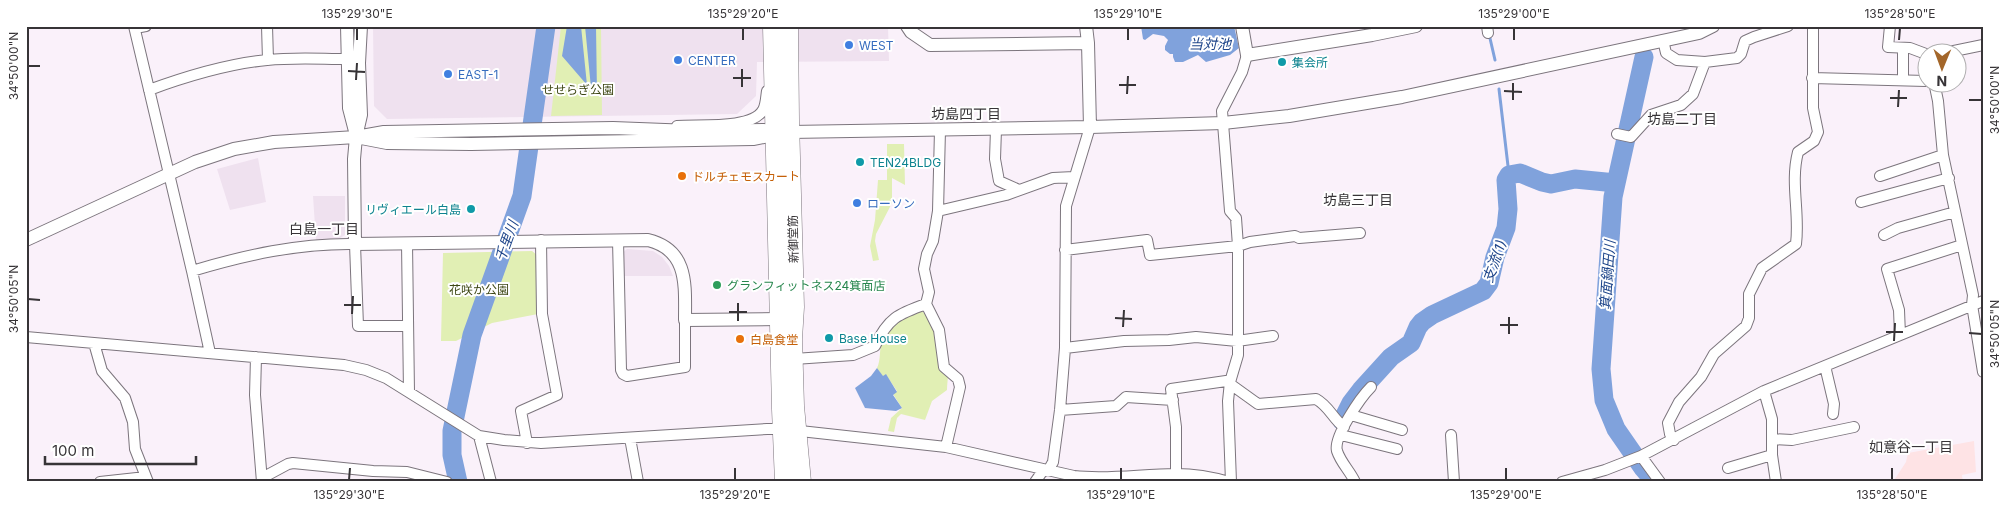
<svg xmlns="http://www.w3.org/2000/svg" width="2009" height="508" viewBox="0 0 2009 508" font-family="Inter,'Noto Sans JP',sans-serif">
<style>
.built{fill:#efe1ef}
.education{fill:#fee3e5}
.green{fill:#e1efb4}
.water{fill:#80a2dc}
.lines{fill:none;stroke-linecap:round;stroke-linejoin:round}
.stream{stroke:#80a2dc;stroke-width:3}
.river{stroke:#80a2dc;stroke-width:19}
.minor-casing{stroke:#7c757d;stroke-width:12}
.tertiary-casing{stroke:#7c757d;stroke-width:14}
.trunk-casing{stroke:#7c757d;stroke-width:19}
.minor{stroke:#fff;stroke-width:10}
.tertiary{stroke:#fff;stroke-width:12}
.trunk{stroke:#fff;stroke-width:18}
.ticks{fill:none;stroke:#373437;stroke-width:2}
.shop-dot{fill:#3f7fe0;stroke:#fff;stroke-width:2}
.culture-dot{fill:#0f9aa8;stroke:#fff;stroke-width:2}
.food-dot{fill:#e8710a;stroke:#fff;stroke-width:2}
.leisure-dot{fill:#2e9e5b;stroke:#fff;stroke-width:2}
.labels{text-anchor:middle;dominant-baseline:central;stroke-width:4;stroke-linejoin:round;paint-order:stroke}
.shop-label{font-size:12px;fill:#366cbe;stroke:#fff;text-anchor:start}
.culture-label{font-size:12px;fill:#0d838f;stroke:#fff;text-anchor:start}
.park-label{font-size:12px;fill:#3e4714;stroke:#fff}
.food-label{font-size:12px;fill:#c56008;stroke:#fff;text-anchor:start}
.street-label{font-size:12px;fill:#373437;stroke:#fff}
.leisure-label{font-size:12px;fill:#27864d;stroke:#fff;text-anchor:start}
.water-label{font-size:14px;font-style:italic;fill:#1e458a;stroke:#fff}
.neighbourhood-label{font-size:14px;fill:#373437;stroke:#fff}
.neatline{fill:none;stroke:#373437;stroke-width:2}
.ticks-label{font-size:12px;text-anchor:middle;fill:#373437}
</style>
<rect width="100%" height="100%" fill="#faf1fa"/>
<path class="built" d="M373,26H888L889,61L757,62L756,96L737,114L387,119L374,106Z
M258,158L266,202L230,210L217,169Z
M313,196H345V235L340,238L316,241Z
M627,249L653,251L662,257L669,266L673,276H623L622,253Z"/>
<path class="education" d="M1974,441L1976,472L1962,475L1963,482H1893L1906,462L1908,453Z"/>
<path class="green" d="M561,26H601L602,115L551,116Z
M887,144H904L905,185L892,178V203L876,234L875,241L879,260L873,261L870,246L875,220L878,180H887Z
M532,251L537,255L538,314L492,323L456,341H441L443,253Z
M920,310C934,317 947,359 948,374C948,379 947,384 947,390L932,401L925,420L901,414L897,418L894,432L888,431L891,418L902,408L893,394L897,391L886,375L883,377L877,368C881,360 879,350 882,341C887,325 906,314 920,310Z"/>
<path class="water" d="M567,26H581L587,85L562,56Z
M585,26H596L597,95L591,88Z
M1141,26H1234L1239,48L1230,55L1206,62L1198,55L1183,62H1175L1173,57V54H1170L1165,50V46L1168,40L1164,36L1153,34L1145,40L1143,39Z
M877,368L883,376L886,374L897,392L893,395L902,408L896,411L865,408L855,388L871,376Z"/>
<g class="lines">
<path class="stream" d="M1489,34L1495,60
M1499,89L1508,166"/>
<path class="river" d="M1644,57L1613,197L1601,369L1604,400L1616,429L1643,468L1655,482
M1342,421L1351,403L1361,390L1391,357L1411,343L1418,327L1422,322L1432,315L1483,291L1489,283L1495,257L1506,228L1508,209L1506,180L1509,175L1520,173L1542,182L1551,184L1575,179L1616,183
M458,482L452,455V431L472,335L522,196L546,26"/>
<defs>
<path id="minor" d="M134,26L192,271
M267,26L268,60
M1487,26L1488,33
M1890,26L1888,47L1910,48L1926,54
M135,28L146,26
M1663,40L1666,53L1677,60L1705,62
M1949,52L1983,45
M1812,78L1926,81
M1903,79V48
M1934,82L1938,101L1943,155L1973,295L1972,305L1983,372
M149,90C187,76 226,64 267,60C294,57 321,59 348,59
M677,126C697,124 752,130 763,110C766,105 766,97 767,91
M996,129L995,159L999,181L1019,190
M940,130L938,211L933,241L927,254L924,269L929,292L926,304L939,330L944,367L958,379L960,387L946,447
M1617,134L1631,137L1651,115L1681,105L1693,94L1705,62L1737,58L1741,54L1745,41L1754,37L1788,26
M1880,176L1943,155
M1861,202L1949,178
M938,211L1006,195L1053,178L1074,177
M1884,235L1898,228L1955,212
M618,240L621,370L623,374L627,376L685,367V320
M407,243L409,392
M1065,250L1147,240L1150,255L1238,246L1250,242L1295,236L1299,238L1360,233
M1900,335L1899,310L1887,269L1962,245
M26,337L344,365L366,370L386,378L479,436L504,440L541,443L767,429H782L946,447L1074,476C1108,480 1142,474 1176,474C1194,474 1212,477 1229,482
M94,343L102,371L125,398L133,422L135,449L148,482
M1065,348L1124,341L1169,340L1196,337L1237,341L1273,336
M210,353L192,271C245,255 299,243 355,244L358,326H408
M256,357L255,395L262,482
M794,359L853,355L875,346C888,318 898,314 926,304
M1825,366L1834,404L1833,414
M1764,391L1772,419V455L1776,482
M1060,410L1116,406L1126,397L1173,400
M1351,415L1402,430
M1341,435L1397,449
M1451,435L1454,482
M479,436L491,482
M630,438L638,482
M1772,439L1792,440L1854,427
M1674,440L1670,434L1668,423L1679,402L1701,377L1714,354L1746,326L1749,318V294L1762,268L1796,244C1800,213 1790,183 1798,152L1814,141L1818,132L1813,108V26
M527,443L521,411L557,395L542,314L541,240
M1641,456L1660,482
M1728,468L1772,455
M262,478L288,464L293,463L373,471L407,472L447,482
M100,482L146,477
M1035,482L1042,472L1049,469L1053,462L1060,410L1065,348L1066,206L1090,127
M1176,482V427L1171,389L1226,381L1258,404L1316,399C1329,406 1333,419 1344,427
M1231,482L1228,401L1230,382L1238,355V246L1236,218L1230,211L1222,111L1242,72L1247,55
M1355,482C1350,471 1341,463 1337,451C1333,437 1361,397 1371,387
M1562,482L1605,470L1641,456L1764,391L1983,301"/>
<path id="tertiary" d="M347,26L349,108L356,135
M361,26L359,63L361,115L356,137L354,159L355,244L648,240C689,250 685,286 685,320L779,319
M907,26L911,32L930,45L1088,43
M1086,26L1088,43L1090,127
M1242,26L1247,55L1372,35L1416,26
M356,137L387,143L471,144L753,139L790,132L1090,127L1223,123L1289,116L1402,97L1699,33L1713,26
M26,240L195,162L234,149L274,142L356,137L384,132L613,128L691,131L764,130L770,132"/>
<path id="trunk" d="M772,26L781,409L784,482
M789,26L790,120L795,307L793,339L795,406L802,482"/>
</defs>
<use href="#minor" class="minor-casing"/>
<use href="#tertiary" class="tertiary-casing"/>
<use href="#trunk" class="trunk-casing"/>
<use href="#minor" class="minor"/>
<use href="#tertiary" class="tertiary"/>
<use href="#trunk" class="trunk"/>
</g>
<path class="ticks" d="M357,40V28M743,40V28M1128,40V28M1514,40V28M1899,40L1900,28M28,66H40M348,71L365,72M733,78H751M356,80L357,63M1119,85H1136M742,87V69M1504,91L1522,92M1127,94L1128,76M1890,98H1907M1513,100V83M1969,100H1982M1898,107L1899,90M28,299L40,300M344,305H361M729,312H747M352,314L353,296M1115,318L1132,319M738,321V303M1500,325H1518M1123,327L1124,310M1886,332H1903M1969,333L1982,334M1509,334V317M1894,341L1895,323M349,480L350,468M735,480V468M1121,480V468M1506,480V468M1892,480V468"/>
<g class="shop-dot">
<circle cx="849" cy="45" r="5"/>
<circle cx="678" cy="60" r="5"/>
<circle cx="448" cy="74" r="5"/>
<circle cx="857" cy="203" r="5"/>
</g>
<g class="culture-dot">
<circle cx="1282" cy="62" r="5"/>
<circle cx="860" cy="162" r="5"/>
<circle cx="471" cy="209" r="5"/>
<circle cx="829" cy="338" r="5"/>
</g>
<g class="food-dot">
<circle cx="682" cy="176" r="5"/>
<circle cx="740" cy="339" r="5"/>
</g>
<circle class="leisure-dot" cx="717" cy="285" r="5"/>
<g class="labels">
<g class="shop-label">
<text x="859" y="45">WEST</text>
<text x="688" y="60">CENTER</text>
<text x="458" y="74">EAST-1</text>
<text x="867" y="203">ローソン</text>
</g>
<g class="culture-label">
<text x="1292" y="62">集会所</text>
<text x="870" y="162">TEN24BLDG</text>
<text x="461" y="209" text-anchor="end">リヴィエール白島</text>
<text x="839" y="338">Base House</text>
</g>
<g class="park-label">
<text x="578" y="89">せせらぎ公園</text>
<text x="479" y="289">花咲か公園</text>
</g>
<g class="food-label">
<text x="692" y="176">ドルチェモスカート</text>
<text x="750" y="339">白島食堂</text>
</g>
<g class="street-label">
<text transform="translate(793 239) rotate(-91)">新御堂筋</text>
</g>
<g class="leisure-label">
<text x="727" y="285">グランフィットネス24箕面店</text>
</g>
<g class="water-label">
<text x="1210" y="43">当対池</text>
<text transform="translate(506 241) rotate(-70)">千里川</text>
<text transform="translate(1494 261) rotate(-70)">支流(1)</text>
<text transform="translate(1607 275) rotate(-86)">箕面鍋田川</text>
</g>
<g class="neighbourhood-label">
<text x="966" y="113">坊島四丁目</text>
<text x="1682" y="118">坊島二丁目</text>
<text x="1358" y="199">坊島三丁目</text>
<text x="324" y="228">白島一丁目</text>
<text x="1911" y="446">如意谷一丁目</text>
</g>
</g>
<rect width="2009" height="508" fill="none" stroke="#ffffff" stroke-width="55"/>
<g transform="translate(1942 68) rotate(181)"><circle r="24" fill="#ffffff" stroke="#afaeaf"/>
<path d="M0-4L9 19L0 12L-9 19Z" fill="#a3662a"/>
<text y="-8" font-size="14" font-weight="bold" text-anchor="middle" fill="#373437">N</text>
</g>
<path d="M45 456v8h151v-8" fill="none" stroke="#373437" stroke-width="2.5"/>
<text x="52" y="456" font-size="15" fill="#373437" stroke="#ffffff" stroke-width="4" paint-order="stroke">100 m</text>
<rect x="28" y="28" width="1954" height="452" class="neatline"/>
<g class="ticks-label">
<text x="357" y="18">135°29'30"E</text>
<text x="743" y="18">135°29'20"E</text>
<text x="1128" y="18">135°29'10"E</text>
<text x="1514" y="18">135°29'00"E</text>
<text x="1900" y="18">135°28'50"E</text>
<text transform="translate(14 66) rotate(-90)" y="4">34°50'00"N</text>
<text transform="translate(1995 100) rotate(-90)" y="4">34°50'00"N</text>
<text transform="translate(14 299) rotate(-90)" y="4">34°50'05"N</text>
<text transform="translate(1995 334) rotate(-90)" y="4">34°50'05"N</text>
<text x="349" y="499">135°29'30"E</text>
<text x="735" y="499">135°29'20"E</text>
<text x="1121" y="499">135°29'10"E</text>
<text x="1506" y="499">135°29'00"E</text>
<text x="1892" y="499">135°28'50"E</text>
</g>
</svg>
